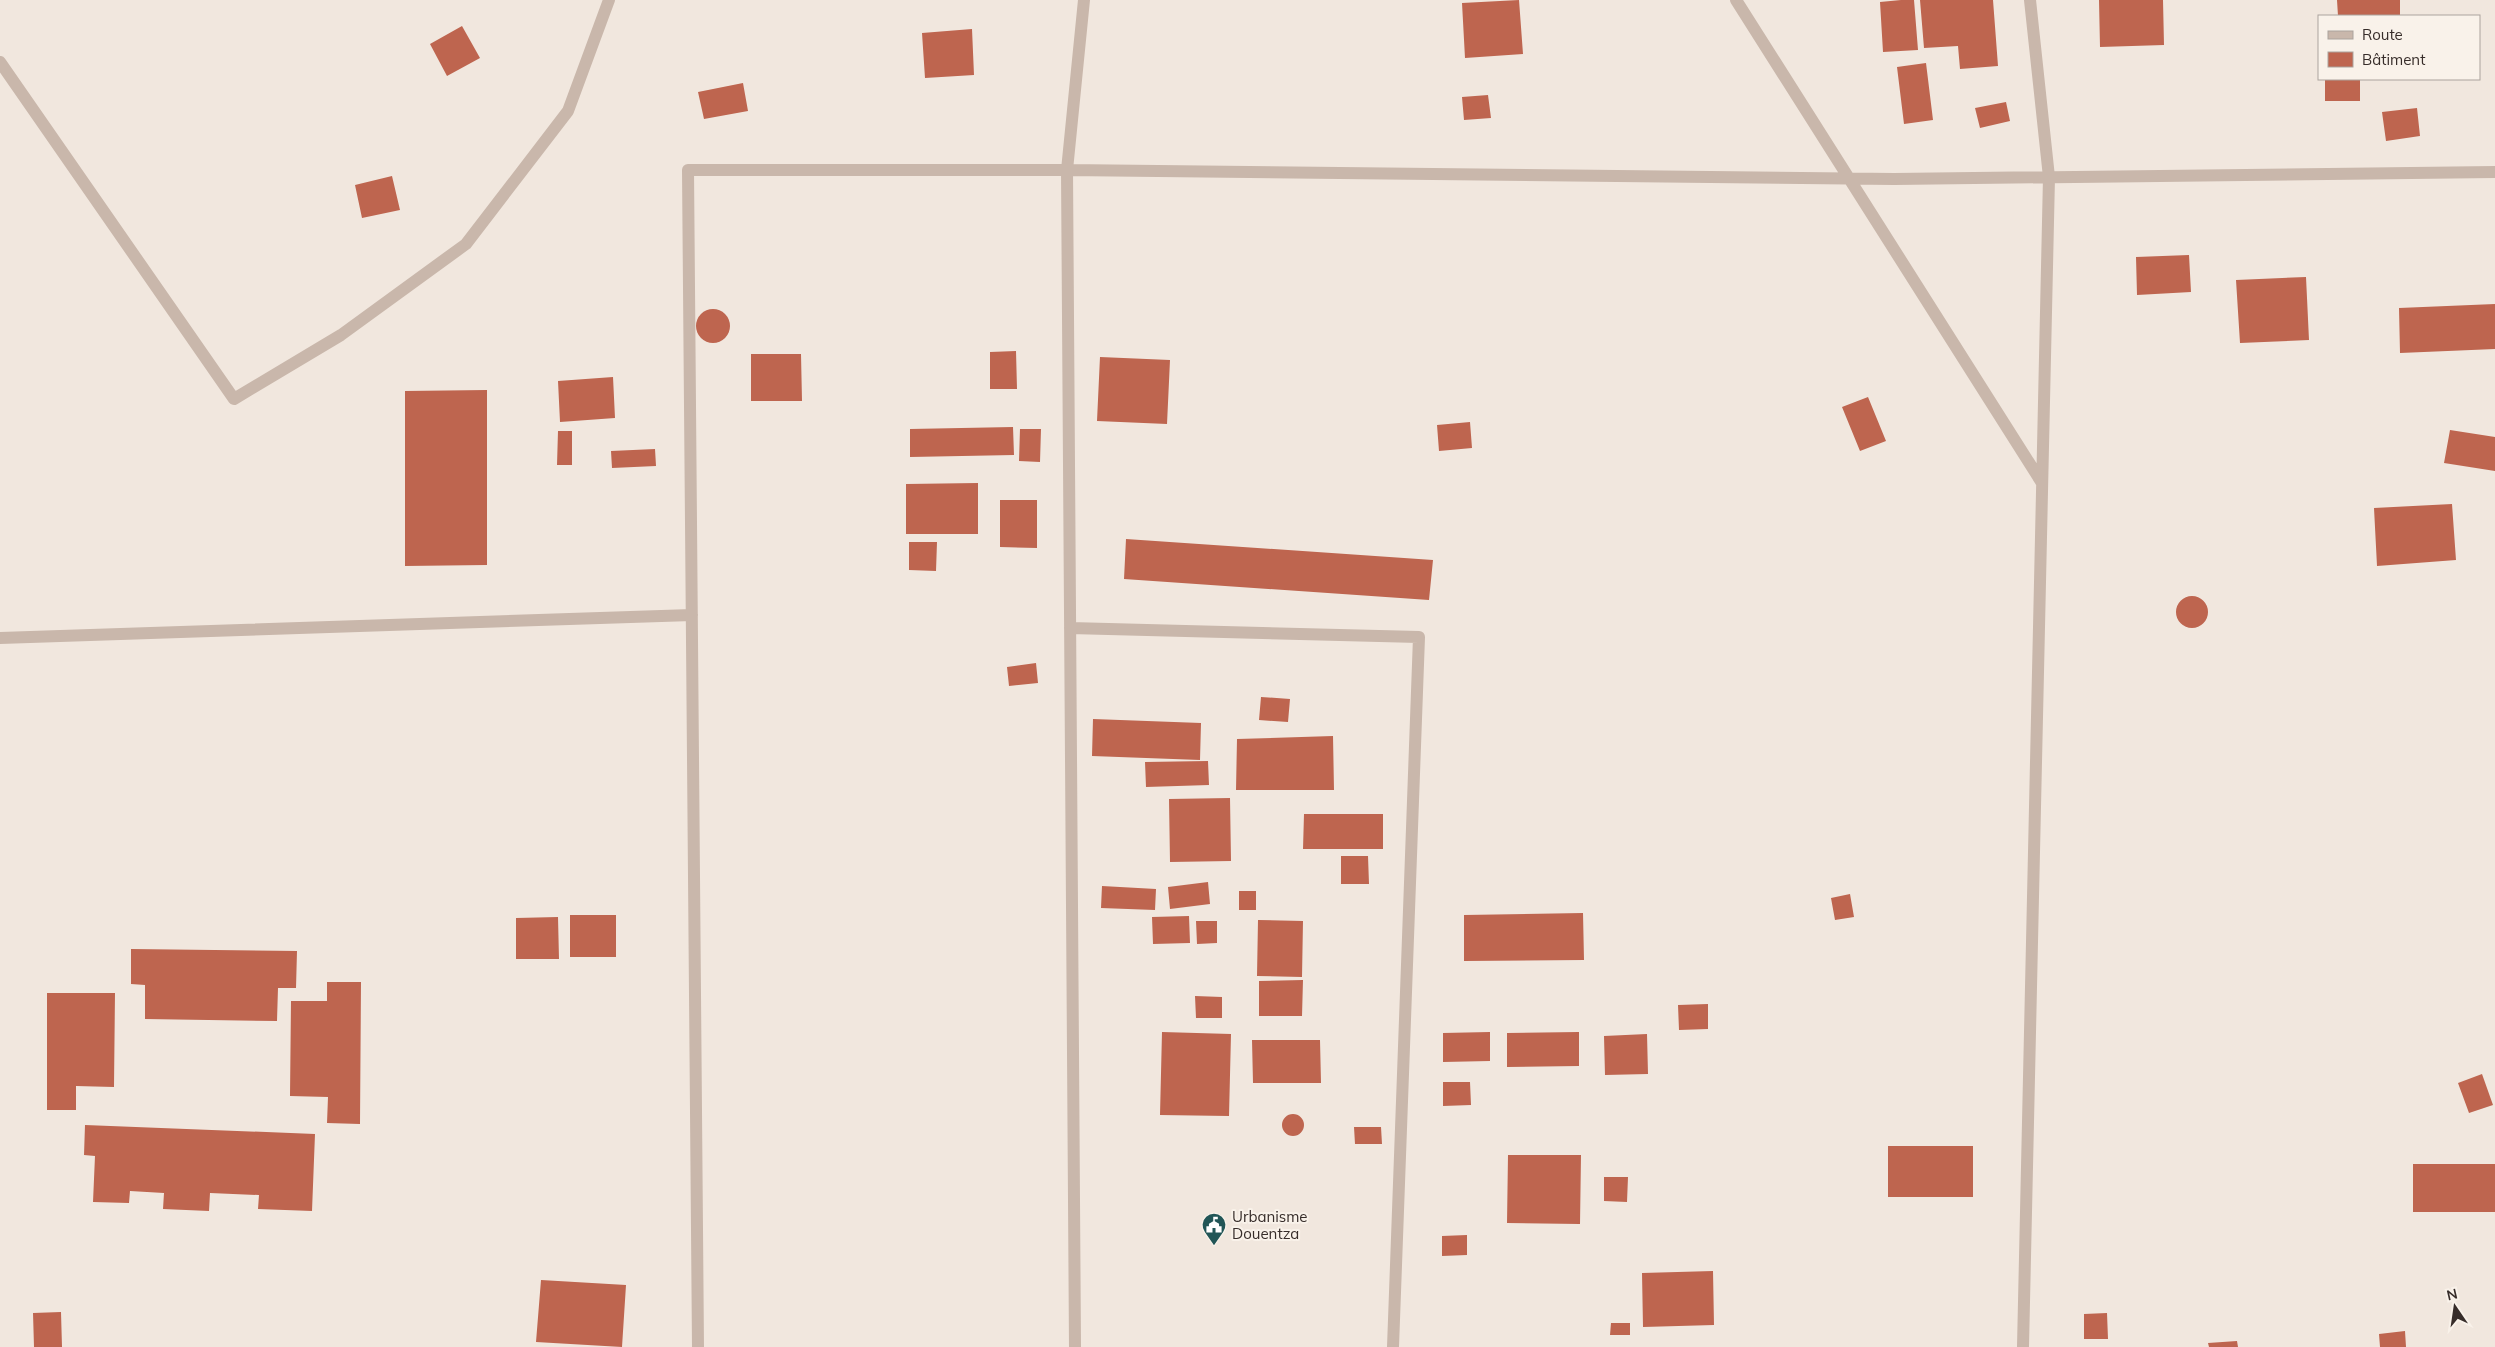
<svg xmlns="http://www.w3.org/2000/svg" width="2495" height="1347" viewBox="0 0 2495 1347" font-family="Mulish,sans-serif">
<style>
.building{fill:#be654f}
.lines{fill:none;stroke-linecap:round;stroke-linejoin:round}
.street{stroke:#c9b7ab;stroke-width:12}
.labels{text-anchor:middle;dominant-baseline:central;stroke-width:4;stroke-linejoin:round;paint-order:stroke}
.poi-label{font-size:15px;fill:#372d2a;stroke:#f9f2ea;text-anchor:start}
</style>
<rect width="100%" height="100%" fill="#f1e7de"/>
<path class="building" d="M1519,0L1523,54L1465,58L1462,3Z
M1901,0H1914L1918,50L1883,52L1880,2Z
M1920,0H1993L1998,66L1960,69L1958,46L1924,48Z
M2099,0H2163L2164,45L2100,47Z
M2337,0H2400V16H2338Z
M462,26L480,58L447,76L430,44Z
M972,29L974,75L925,78L922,33Z
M1926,63L1933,120L1904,124L1897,67Z
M2325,79H2360V101H2325Z
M743,83L748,111L704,119L698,92Z
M1488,95L1491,118L1464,120L1462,97Z
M2006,102L2010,121L1980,128L1975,108Z
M2417,108L2420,136L2386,141L2382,112Z
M392,176L400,210L362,218L355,185Z
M2189,255L2191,292L2137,295L2136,257Z
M2306,277L2309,340L2240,343L2236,280Z
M2495,304V349L2400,353L2399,308Z
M696 326a17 17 0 1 1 34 0a17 17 0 1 1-34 0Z
M1016,351L1017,389H990V352Z
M751,354H801L802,401H751Z
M1100,357L1170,360L1167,424L1097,421Z
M613,377L615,418L560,422L558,381Z
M487,390V565L405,566V391Z
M1868,397L1886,441L1860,451L1842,407Z
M1470,422L1472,448L1439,451L1437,425Z
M1013,427L1014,455L910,457V429Z
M1020,429H1041L1040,462L1019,461Z
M2450,430L2495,437V471L2444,463Z
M558,431H572V465H557Z
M655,449L656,466L612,468L611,451Z
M978,483V534H906V484Z
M1000,500H1037V548L1000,547Z
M2452,504L2456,560L2377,566L2374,508Z
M1126,539L1433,560L1429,600L1124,579Z
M909,542H937L936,571L909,570Z
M2176 612a16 16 0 1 1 32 0a16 16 0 1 1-32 0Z
M1036,663L1038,683L1009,686L1007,667Z
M1261,697L1290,699L1288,722L1259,720Z
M1093,719L1201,723L1200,760L1092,756Z
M1333,736L1334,790H1236L1237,739Z
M1208,761L1209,785L1146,787L1145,762Z
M1230,798L1231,861L1170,862L1169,799Z
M1304,814H1383V849H1303Z
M1341,856H1368L1369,884H1341Z
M1208,882L1210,904L1170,909L1168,887Z
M1102,886L1156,889L1155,910L1101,908Z
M1239,891H1256V910H1239Z
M1850,894L1854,917L1835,920L1831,898Z
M1583,913L1584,960L1464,961V915Z
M570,915H616V957H570Z
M1189,916L1190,943L1153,944L1152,917Z
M558,917L559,959H516V918Z
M1258,920L1303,921L1302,977L1257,976Z
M1196,921H1217V943L1197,944Z
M131,949L297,951L296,988H278L277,1021L145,1019V985L131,984Z
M1303,980L1302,1016H1259V981Z
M327,982H361L360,1124L327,1123L328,1097L290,1096L291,1001H327Z
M47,993H115L114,1087L76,1086V1110H47Z
M1195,996L1222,997V1018H1196Z
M1708,1004V1029L1679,1030L1678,1005Z
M1162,1032L1231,1034L1229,1116L1160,1115Z
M1490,1032V1061L1443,1062V1033Z
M1579,1032V1066L1507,1067V1033Z
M1647,1034L1648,1074L1605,1075L1604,1036Z
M1252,1040H1320L1321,1083H1253Z
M2482,1074L2493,1105L2469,1113L2458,1083Z
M1443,1082H1470L1471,1105L1443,1106Z
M1282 1125a11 11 0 1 1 22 0a11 11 0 1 1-22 0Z
M85,1125L315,1134L312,1211L258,1209L259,1195L210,1193L209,1211L163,1209L164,1193L130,1191L129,1203L93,1202L95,1156L84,1155Z
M1354,1127H1381L1382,1144H1355Z
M1888,1146H1973V1197H1888Z
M1508,1155H1581L1580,1224L1507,1223Z
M2413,1164H2495V1212H2413Z
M1604,1177H1628L1627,1202L1604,1201Z
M1467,1235V1255L1442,1256V1236Z
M1713,1271L1714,1325L1643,1327L1642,1273Z
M541,1280L626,1285L622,1347L536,1342Z
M61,1312L62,1347H34L33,1313Z
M2107,1313L2108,1339H2084V1314Z
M1611,1323H1630V1335H1610Z
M2405,1331L2406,1347H2380L2379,1334Z
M2237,1341L2238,1347H2209L2208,1343Z"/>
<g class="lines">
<path class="street" d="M1736,0L2042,483
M0,62L234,399L341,335L466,244L568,111L609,0
M1070,628L1419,637L1393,1347
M0,638L692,615
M698,1347L688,170H1067L1894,179L2495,172
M1075,1347L1067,170L1084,0
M2023,1347L2049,177L2030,0"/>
</g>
<defs>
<symbol id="civic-pin" viewBox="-11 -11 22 30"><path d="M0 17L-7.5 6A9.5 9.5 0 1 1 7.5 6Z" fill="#215556" stroke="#f9f2ea"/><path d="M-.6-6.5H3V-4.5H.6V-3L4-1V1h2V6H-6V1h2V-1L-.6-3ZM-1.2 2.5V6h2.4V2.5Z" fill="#fff"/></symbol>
</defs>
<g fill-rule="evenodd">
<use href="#civic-pin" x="1200" y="1211" width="28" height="38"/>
</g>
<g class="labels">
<g class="poi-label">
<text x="1232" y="1216">Urbanisme<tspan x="1232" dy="17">Douentza</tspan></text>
</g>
</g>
<rect x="2318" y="15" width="162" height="65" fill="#f9f2ea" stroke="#aba39d"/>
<rect x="2328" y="31" width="25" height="8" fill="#c9b7ab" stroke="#aba39d"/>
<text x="2362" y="40" font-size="15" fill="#372d2a">Route</text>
<rect x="2328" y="52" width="25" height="15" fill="#be654f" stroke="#aba39d"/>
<text x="2362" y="65" font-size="15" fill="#372d2a">Bâtiment</text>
<g transform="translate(2455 1307) rotate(347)" stroke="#f9f2ea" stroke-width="4" paint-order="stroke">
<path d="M0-4L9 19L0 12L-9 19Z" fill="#372d2a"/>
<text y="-8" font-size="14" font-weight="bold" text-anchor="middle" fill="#372d2a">N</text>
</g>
</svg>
